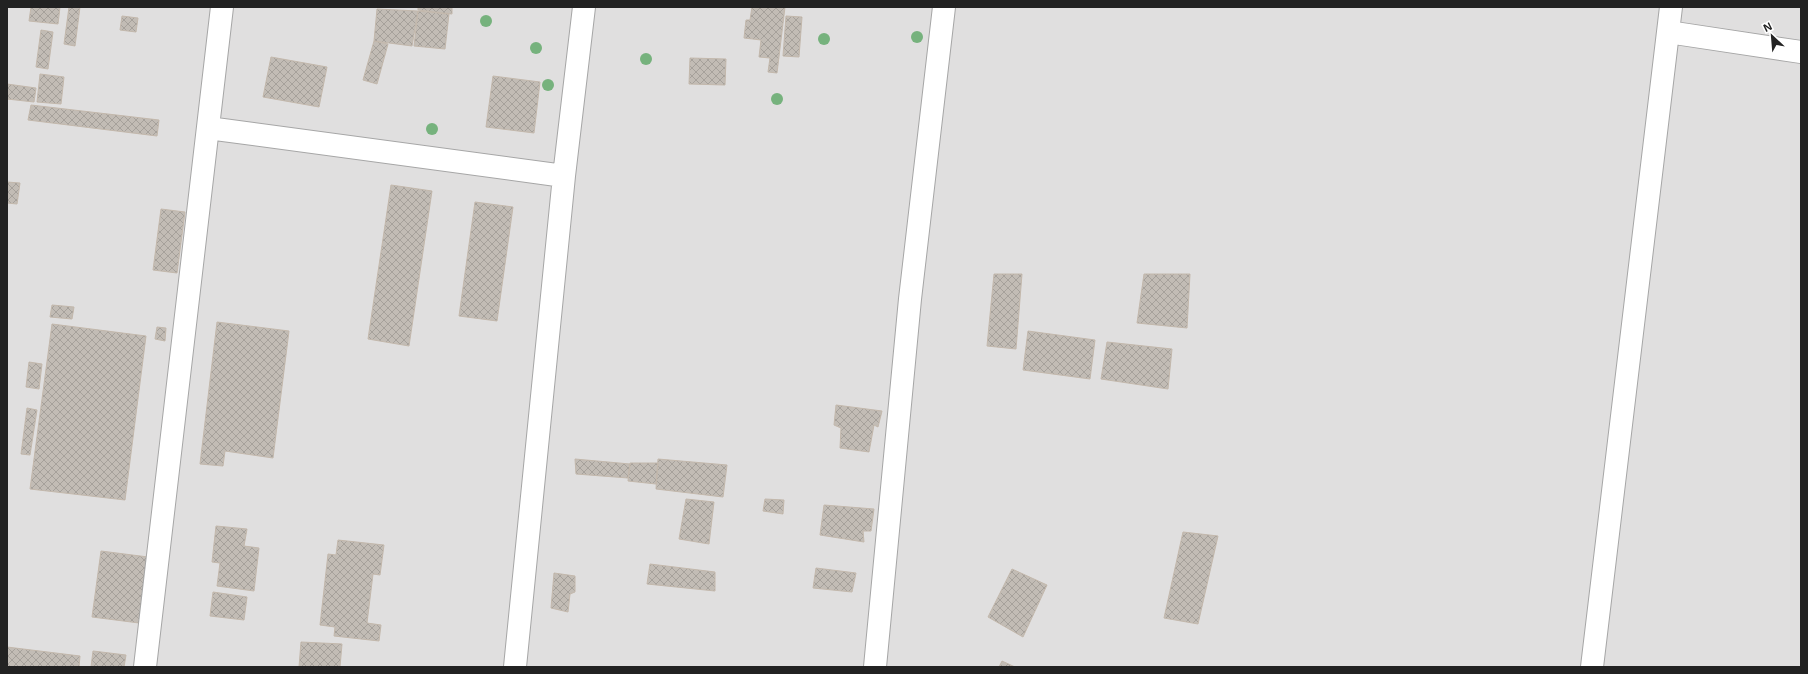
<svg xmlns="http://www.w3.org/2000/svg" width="1808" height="674" viewBox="0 0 1808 674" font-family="Arial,sans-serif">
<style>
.residential{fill:#e0dfdf}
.building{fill:url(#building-cross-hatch);stroke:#c3b8ac}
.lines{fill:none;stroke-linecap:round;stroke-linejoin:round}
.minor-casing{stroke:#a6a6a6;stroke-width:24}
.minor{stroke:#fff;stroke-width:22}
.tree{fill:#76b27d}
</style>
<defs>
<pattern id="building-cross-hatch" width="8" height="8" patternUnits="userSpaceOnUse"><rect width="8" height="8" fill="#c2bcb5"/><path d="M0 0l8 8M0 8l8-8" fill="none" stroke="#a6a19b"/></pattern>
</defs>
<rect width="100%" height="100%" fill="#f2f0e9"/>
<path class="residential" d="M7,7H1801V667H7Z"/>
<path class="building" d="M31,7H60L58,24L29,21Z
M69,7H80L75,46L64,44Z
M418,7H452V14L418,10Z
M752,7H785L777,73L768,72L770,58L759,57L761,40L744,38L746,20H750Z
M377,9L418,11L412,46L374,41Z
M418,11L449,14L445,49L414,46Z
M122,16L138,18L136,32L120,30Z
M786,16L802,17L799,57L783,56Z
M41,30L53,32L48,69L36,67Z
M374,41L388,44L377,84L363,80Z
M271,57L327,67L319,107L263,97Z
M690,58L726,59L725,85L689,84Z
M40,74L64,77L61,104L37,102Z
M493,76L540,82L534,133L486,127Z
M7,84L36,88L34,102L7,99Z
M31,105L159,120L157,136L28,120Z
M7,182L20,183L17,204L7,203Z
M391,185L432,191L409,346L368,339Z
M475,202L513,207L497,321L459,316Z
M161,209L185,212L177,273L153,270Z
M994,274H1022L1016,349L987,346Z
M1144,274H1190L1187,328L1137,323Z
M52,305L74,307L72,319L50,317Z
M217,322L289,331L273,458L225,451L223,466L200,464Z
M52,324L146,336L125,500L30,489Z
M157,327L166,328L165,341L155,339Z
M1028,331L1095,340L1090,379L1023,370Z
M1107,342L1172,349L1168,389L1101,379Z
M29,362L42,364L39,389L26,387Z
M836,405L882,411L878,427L874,425L869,452L840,448L841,428L834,425Z
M27,408L37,410L30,455L21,454Z
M575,459L630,464L628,478L576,474Z
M658,459L727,465L723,497L656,489Z
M630,463H658L656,484L628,481Z
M686,499L714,502L709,544L679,539Z
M765,499L784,500L783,514L763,511Z
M824,505L874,509L871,531H863L864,542L820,535Z
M216,526L247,529L244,546L259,548L254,591L217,586L220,563L212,562Z
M1183,532L1218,536L1198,624L1164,618Z
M338,540L384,545L380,575L373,574L367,623L381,625L379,641L334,636L335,627L320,625L328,554L336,555Z
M101,551L148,557L139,623L92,617Z
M650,564L715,572V591L647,584Z
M816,568L856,573L852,592L813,588Z
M1012,569L1047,585L1023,637L988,617Z
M554,573L575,576V592L570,594L568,612L551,608Z
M213,592L247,597L244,620L210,616Z
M301,642L342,644L340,667H299Z
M7,647L80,656L79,667H7Z
M93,651L126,655L124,667H91Z
M1002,661L1015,667H999Z"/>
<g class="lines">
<defs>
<path id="minor" d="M1668,32L1801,52
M208,128L564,176
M145,667L222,7
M515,667L564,176L584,7
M875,667L910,299L944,7
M1592,667L1671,7"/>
</defs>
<use href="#minor" class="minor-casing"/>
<use href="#minor" class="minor"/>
</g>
<g class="tree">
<circle cx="486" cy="21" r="6"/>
<circle cx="917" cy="37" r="6"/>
<circle cx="824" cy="39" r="6"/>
<circle cx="536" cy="48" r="6"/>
<circle cx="646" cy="59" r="6"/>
<circle cx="548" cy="85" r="6"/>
<circle cx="777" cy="99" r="6"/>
<circle cx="432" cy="129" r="6"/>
</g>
<rect width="1808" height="674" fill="none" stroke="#222222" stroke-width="16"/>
<g transform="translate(1772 36) rotate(334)" stroke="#ffffff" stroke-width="3" paint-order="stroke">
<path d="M0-3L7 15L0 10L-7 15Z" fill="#222222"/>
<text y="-6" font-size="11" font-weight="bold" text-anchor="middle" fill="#222222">N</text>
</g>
</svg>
